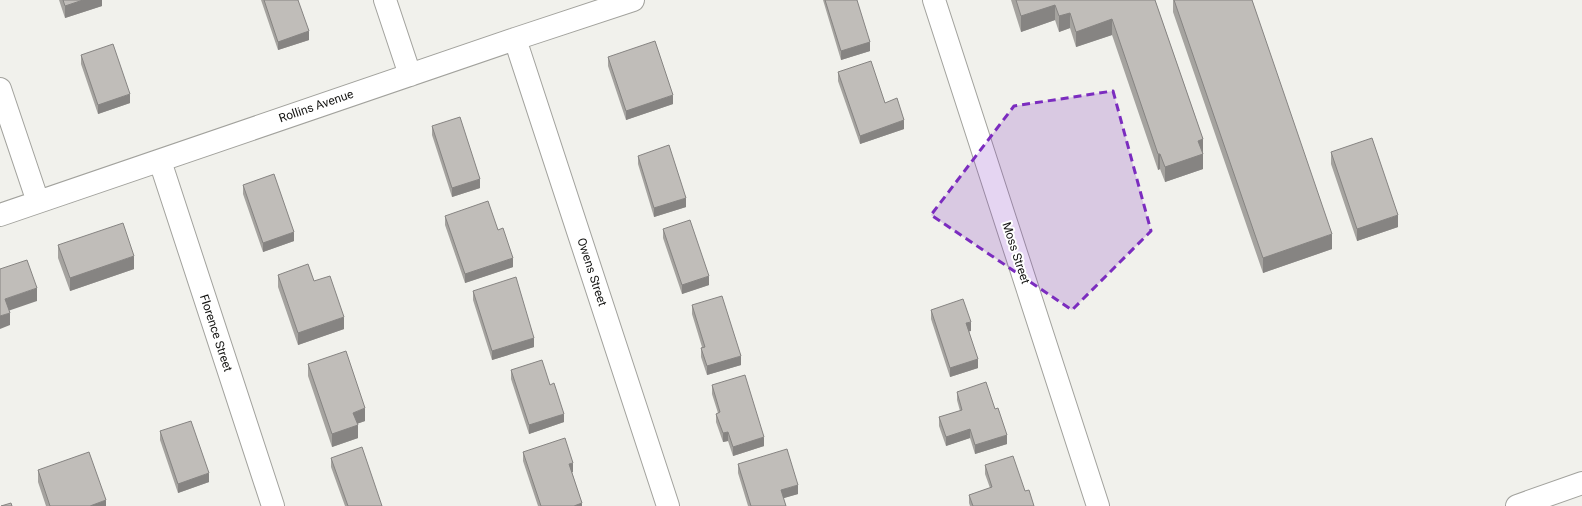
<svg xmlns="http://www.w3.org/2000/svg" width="1582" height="506" viewBox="0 0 1582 506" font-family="Roboto,sans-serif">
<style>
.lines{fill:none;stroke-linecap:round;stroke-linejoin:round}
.minor-casing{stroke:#a2a29d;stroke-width:24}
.minor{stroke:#fff;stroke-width:22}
.wall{fill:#a5a39f}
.shaded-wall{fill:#868482}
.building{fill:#c0bdb9;stroke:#868482}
.marked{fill:#7b2cbf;fill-opacity:0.2;stroke:#7b2cbf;stroke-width:3;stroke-dasharray:8 5;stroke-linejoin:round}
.labels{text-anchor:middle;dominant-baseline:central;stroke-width:4;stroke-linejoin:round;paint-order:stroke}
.street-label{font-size:12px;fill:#131311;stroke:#fff}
</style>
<rect width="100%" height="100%" fill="#f1f1ec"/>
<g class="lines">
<defs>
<path id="minor" d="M385,0L410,75
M934,0L1098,506
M515,39L668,506
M0,89L38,202
M160,161L273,506
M0,215L515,39L633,0
M1517,506L1582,483"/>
</defs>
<use href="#minor" class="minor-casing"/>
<use href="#minor" class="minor"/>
</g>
<path class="wall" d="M59,0H102V6L65,18Z
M261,0H298L309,40L278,50Z
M823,0H857L870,51L841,60Z
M1011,0H1155L1203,139V169L1165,182L1160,169L1158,170L1112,35L1076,47L1070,28L1059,32L1055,20L1021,32Z
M1173,0H1252L1332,249L1263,273L1173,12Z
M81,55L130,103L98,114L81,64Z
M608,57L673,104L626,120L608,66Z
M838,72L904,129L860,144L838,81Z
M432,126L480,188L452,197L432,135Z
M1331,152L1398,227L1357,241L1331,164Z
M638,156L686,207L654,217L638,164Z
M243,185L294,241L263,252L243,194Z
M445,216L498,230L513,267L465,283L445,225Z
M663,229L709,285L682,294L663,238Z
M58,245L134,269L70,291L58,258Z
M278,275L314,281L344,329L298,345L278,287Z
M473,291L534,347L492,360L473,300Z
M692,305L741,365L707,375L701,357V348L702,347L692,314Z
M931,310L971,331H969L978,368L950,377L931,319Z
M308,364L365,421L357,424L358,438L332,447L308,376Z
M511,370L550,385L564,422L529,434L511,379Z
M712,385L764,446L733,456L728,441L723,442L716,422V414L718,413L712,394Z
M957,392L1007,444L975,454L970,438L946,446L939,426V417L960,411L957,400Z
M160,431L209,482L178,493L160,440Z
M523,452L573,472H572L582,506H538L523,461Z
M331,458L382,506H345L331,467Z
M738,464L798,494L783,498L786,506H748L738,473Z
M985,465L1034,506H970L969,503V495L990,488L985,474Z
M38,470L106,506H46L38,482Z"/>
<path class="shaded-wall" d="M83,0H102V6L65,18V6Z
M1055,5V20L1021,32V16Z
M1070,13V28L1059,32V16Z
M1112,19V35L1076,47V32Z
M309,31V40L278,50V42Z
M870,42V51L841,60V51Z
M130,94V103L98,114V105Z
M673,95V104L626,120V111Z
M904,120V129L860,144V136Z
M1203,139V169L1165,182V167L1198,141Z
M1158,154H1160V169L1158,170Z
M480,179V188L452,197V188Z
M686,198V207L654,217V208Z
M1398,215V227L1357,241V229Z
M294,232V241L263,252V243Z
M1332,234V249L1263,273V258Z
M134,256V269L70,291V278Z
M513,258V267L465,283V274Z
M709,276V285L682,294V285Z
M37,288V301L5,312V299Z
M10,313V325L0,329V316Z
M344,317V329L298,345V333Z
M971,322V331L966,332V323Z
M534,338V347L492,360V351Z
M741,356V365L707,375V366Z
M978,359V368L950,377V368Z
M365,408V421L353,425V413Z
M564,414V422L529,434V425Z
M358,425V438L332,447V434Z
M970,429V438L946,446V437Z
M728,432V441L723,442V433Z
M1007,435V444L975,454V445Z
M764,437V446L733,456V447Z
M573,463V472L569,473V464Z
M209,473V482L178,493V484Z
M798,485V494L781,499V490Z
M106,500V506H90Z
M582,503V506H574Z"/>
<path class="building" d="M63,0H83L65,6Z
M264,0H298L309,31L278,42Z
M825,0H857L870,42L841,51Z
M1016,0H1155L1203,139L1198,141L1203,154L1165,167L1160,154H1158L1112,19L1076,32L1070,13L1059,16L1055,5L1021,16Z
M1174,0H1252L1332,234L1263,258Z
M655,41L673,95L626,111L608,57Z
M113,44L130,94L98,105L81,55Z
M871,61L885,103L897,98L904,120L860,136L838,72Z
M460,117L480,179L452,188L432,126Z
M1372,138L1398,215L1357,229L1331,152Z
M669,145L686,198L654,208L638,156Z
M274,174L294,232L263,243L243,185Z
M488,201L498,230L503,228L513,258L465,274L445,216Z
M690,220L709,276L682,285L663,229Z
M123,223L134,256L70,278L58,245Z
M27,260L37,288L5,299L10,313L0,316V269Z
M308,264L314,281L330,276L344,317L298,333L278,275Z
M516,277L534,338L492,351L473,291Z
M722,296L741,356L707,366L701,348L705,347L692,305Z
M963,299L971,322L966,323L978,359L950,368L931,310Z
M346,351L365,408L353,413L358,425L332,434L308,364Z
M542,360L550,385L554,383L564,414L529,425L511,370Z
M745,375L764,437L733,447L728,432L723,433L716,414L720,412L712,385Z
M986,382L995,409L998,408L1007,435L975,445L970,429L946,437L939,417L962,410L957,392Z
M191,421L209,473L178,484L160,431Z
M565,438L573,463L569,464L582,503L574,506H541L523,452Z
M362,447L382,506H348L331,458Z
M787,449L798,485L781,490L786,506H751L738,464Z
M89,452L106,500L90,506H50L38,470Z
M1013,456L1025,491L1029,490L1034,506H973L969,495L992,487L985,465Z
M11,503L12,506H1Z"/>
<path class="marked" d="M1113,91L1151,231L1072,310L931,215L1014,106Z"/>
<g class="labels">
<g class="street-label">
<text transform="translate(316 106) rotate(-19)">Rollins Avenue</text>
<text transform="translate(1016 253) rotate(72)">Moss Street</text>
<text transform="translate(592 272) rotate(72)">Owens Street</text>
<text transform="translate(216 333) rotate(72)">Florence Street</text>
</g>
</g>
</svg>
